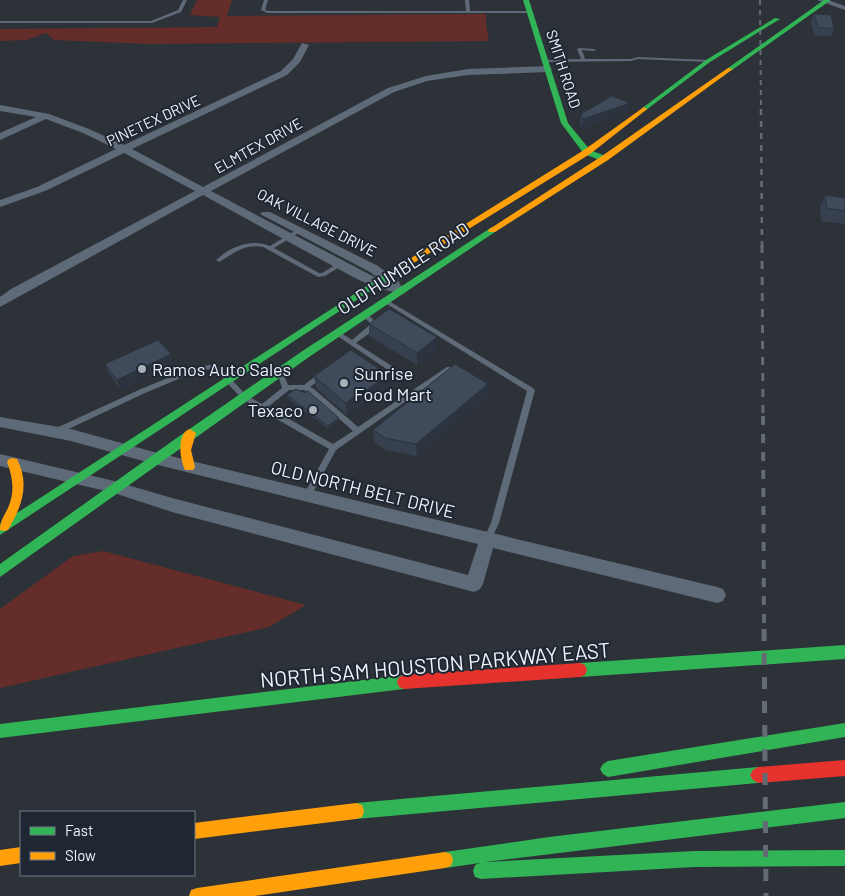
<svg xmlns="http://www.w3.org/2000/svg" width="845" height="896" viewBox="0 0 845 896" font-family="Barlow,sans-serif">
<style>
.green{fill:#652d29}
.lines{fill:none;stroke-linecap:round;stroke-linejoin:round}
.lane{fill:#5f6a79;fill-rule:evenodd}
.street{fill:#5f6a79;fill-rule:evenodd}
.fast{fill:#30b455;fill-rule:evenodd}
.slow{fill:#ff9f0a;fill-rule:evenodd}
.jam{fill:#e5322d;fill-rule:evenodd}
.rail-far4{stroke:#646b74;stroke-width:2;stroke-dasharray:5 5;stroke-linecap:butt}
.rail-far3{stroke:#646b74;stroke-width:2.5;stroke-dasharray:6 6;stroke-linecap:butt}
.rail-far2{stroke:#646b74;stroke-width:3;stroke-dasharray:8 8;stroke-linecap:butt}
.rail-far1{stroke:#646b74;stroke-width:4;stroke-dasharray:9 9;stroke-linecap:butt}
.rail{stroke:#646b74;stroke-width:5;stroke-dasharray:12 12;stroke-linecap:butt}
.wall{fill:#36404e}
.shaded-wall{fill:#2c3440}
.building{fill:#3f4b5b;stroke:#2c3440}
.poi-dot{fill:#aab0b7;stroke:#1f2733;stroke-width:2}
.labels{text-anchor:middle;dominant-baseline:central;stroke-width:4;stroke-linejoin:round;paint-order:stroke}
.far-street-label{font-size:15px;fill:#eef4fc;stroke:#1f2733}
.street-label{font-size:18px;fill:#eef4fc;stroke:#1f2733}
.poi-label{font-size:18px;fill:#eef4fc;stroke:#1f2733;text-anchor:start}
.near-street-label{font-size:21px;fill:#eef4fc;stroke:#1f2733}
</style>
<rect width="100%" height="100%" fill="#2d3238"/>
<path class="green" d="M197,0H232L227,16L486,14V24L489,41L150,44L54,40L46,33L27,40L0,41V29L217,27L220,17L190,15Z
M103,551L306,605L269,627L0,688V609L73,556Z"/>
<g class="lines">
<path class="lane" d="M183,0H187L181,12L152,23H0V21H151L178,10Z
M264,0H268L265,10L268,11H466L465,0H469L470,11H530L532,12L530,13H267L261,10Z
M579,48L594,49L596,50L594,51L582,50L585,59H631L638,57L708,60L710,61L708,62L638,59L631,61L545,62L543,61L545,60L581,59L577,49Z
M298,229L300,230V232L274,248L319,273H322L337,264H341V266L325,276L318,277L263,247C246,244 235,252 221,261L219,262L216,260C230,247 251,238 270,246Z
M384,298L533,388L535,390L499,523L490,542L487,543L484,542L483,540L491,523L527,391L382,301L381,300Z
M364,312L366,313L378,324L375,329L356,343L395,368L396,370L395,372H391L333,333L334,331H338L352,340L371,324L361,314Z
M210,365L222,369L246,395L262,404L282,388L277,372L278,370H282L288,385H304L321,372H325L326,374L325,376L310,387L314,389L358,427L447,367H451L452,369L336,450L310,498H304L303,496L329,449L242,399L218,373L210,369L195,372L145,393L60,433H54L53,431L54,429L141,389L192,368ZM289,390H304L310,393L353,431L333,444L268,407Z"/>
<path class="street" d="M817,0H828L845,6V10Z
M302,43L309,45L300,62L287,75L132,149L203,187L388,88L426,76L468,69L548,66L552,69L548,72L468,75L427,81L394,92L211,191L382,281L370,272L260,214L262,212H270L378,266L399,282L401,286L405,287L407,290L405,293L401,294L372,286L353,277L203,195L0,307V297L11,289L195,191L124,153L45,191L0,207V200L37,187L116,149L83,133L46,119L0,140V133L36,117L0,111V105L49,114L89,129L124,145L281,71L293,59Z
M0,417L71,429L154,452L717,587L723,589L726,595L723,601L717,603L493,548L483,584L480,589L474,592L172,512L114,493L0,466V454L114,481L172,498L468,575L478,544L154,464L71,441L0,427Z"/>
<path class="fast" d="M523,0H529L568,123L590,150L603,155V159H597L584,154L561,123Z
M824,0H831L732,70H728V68Z
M775,18L780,19L710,62L646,110L641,109L706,60Z
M492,227L496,230L495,232L309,357L0,577V564L178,437L301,352Z
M396,267L399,268V272L0,535V524Z
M845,645V659L580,677L575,675L573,670L575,665L580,663Z
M404,675L409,677L411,682L409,687L404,689L0,738V724Z
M845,723V737L608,777L603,774L600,769L603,764L608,761Z
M758,767L763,770L766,775L763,780L758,783L356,819L350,817L348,811L350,805L356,803Z
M845,802V818L485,862L695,851L845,850V866L695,867L481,879L475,877L473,871L475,865L480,863L445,868L439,866L437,860L439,854L445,852L549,837Z"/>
<path class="slow" d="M728,68L733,69L608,160L495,232H489L488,230L602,156Z
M644,107L647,109L646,110L590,154L399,272H393L392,270L584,150Z
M190,429L196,433L191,450L195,467L193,470H185C180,460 176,433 190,429Z
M13,458L17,459C30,485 22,506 8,530L4,531L0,530C0,521 4,516 8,508C15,492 13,478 7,462L9,459Z
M356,803L362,805L364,811L362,817L356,819L194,839V823Z
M21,847V863L0,866V850Z
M445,852L451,854L453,860L451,866L445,868L255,896H189L191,890L197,888Z"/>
<path class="jam" d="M580,663L585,665L587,670L585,675L580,677L404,689L399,687L397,682L399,677L404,675Z
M845,760V776L758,783L753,780L750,775L753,770L758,767Z"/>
<path class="rail-far4" d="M760,0L761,110"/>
<path class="rail-far3" d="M761,109L762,247"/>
<path class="rail-far2" d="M762,245L763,417"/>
<path class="rail-far1" d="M763,416L764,630"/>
<path class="rail" d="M764,629L766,896"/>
</g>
<path class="wall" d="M814,14L834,29L831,37L814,35L811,22Z
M628,111L582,128L580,123L581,114Z
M825,195L845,198V224L821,221L820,207Z
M369,324L437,337V350L417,365L369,336Z
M105,364H174L121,390L109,374Z
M314,376L388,387L358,409L357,408L347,415L316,388Z
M287,395L339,418V421L328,429L287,398Z
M487,397L417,456L385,450L374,442L373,430Z"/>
<path class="shaded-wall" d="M630,103L628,111L582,128L583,119Z
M437,337V350L417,365V353Z
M171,354L174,364L121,390L117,380Z
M388,375V387L358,409L357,397Z
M488,384L487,397L417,456L416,444Z
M355,395L357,408L347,415L346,403Z
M339,418V421L328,429V426Z"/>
<path class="building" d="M814,14L831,15L834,29L818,27Z
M612,96L630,103L583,119L581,114Z
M825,195L845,198V211L827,208Z
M389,309L437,337L417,353L369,324Z
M158,340L171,354L117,380L105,364Z
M351,350L388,375L357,397L355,395L346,403L314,376Z
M455,364L488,384L416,444L385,438L373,430Z
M296,389L305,393L308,391L339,418L328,426L287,395Z"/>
<g class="poi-dot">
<circle cx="142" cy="369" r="5"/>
<circle cx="344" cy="383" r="5"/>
<circle cx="313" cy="410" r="5"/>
</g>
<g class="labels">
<g class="far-street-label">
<text transform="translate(564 69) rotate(72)">SMITH ROAD</text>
<text transform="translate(153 120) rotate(-25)">PINETEX DRIVE</text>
<text transform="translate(258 145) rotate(-29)">ELMTEX DRIVE</text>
<text transform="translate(317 222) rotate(27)">OAK VILLAGE DRIVE</text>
</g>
<g class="street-label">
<text transform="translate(403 268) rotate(-33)">OLD HUMBLE ROAD</text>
<text transform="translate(363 489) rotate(14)">OLD NORTH BELT DRIVE</text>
</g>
<g class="poi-label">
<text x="152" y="369">Ramos Auto Sales</text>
<text x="354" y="373">Sunrise<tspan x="354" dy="21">Food Mart</tspan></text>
<text x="303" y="410" text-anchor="end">Texaco</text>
</g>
<g class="near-street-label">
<text transform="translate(435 664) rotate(-5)">NORTH SAM HOUSTON PARKWAY EAST</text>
</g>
</g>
<rect x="20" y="811" width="175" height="65" fill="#1f2733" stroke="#727983"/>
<rect x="30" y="827" width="25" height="8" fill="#30b455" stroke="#727983"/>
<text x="65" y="836" font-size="15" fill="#eef4fc">Fast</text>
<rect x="30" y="852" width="25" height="8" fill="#ff9f0a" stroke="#727983"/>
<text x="65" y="861" font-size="15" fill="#eef4fc">Slow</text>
</svg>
